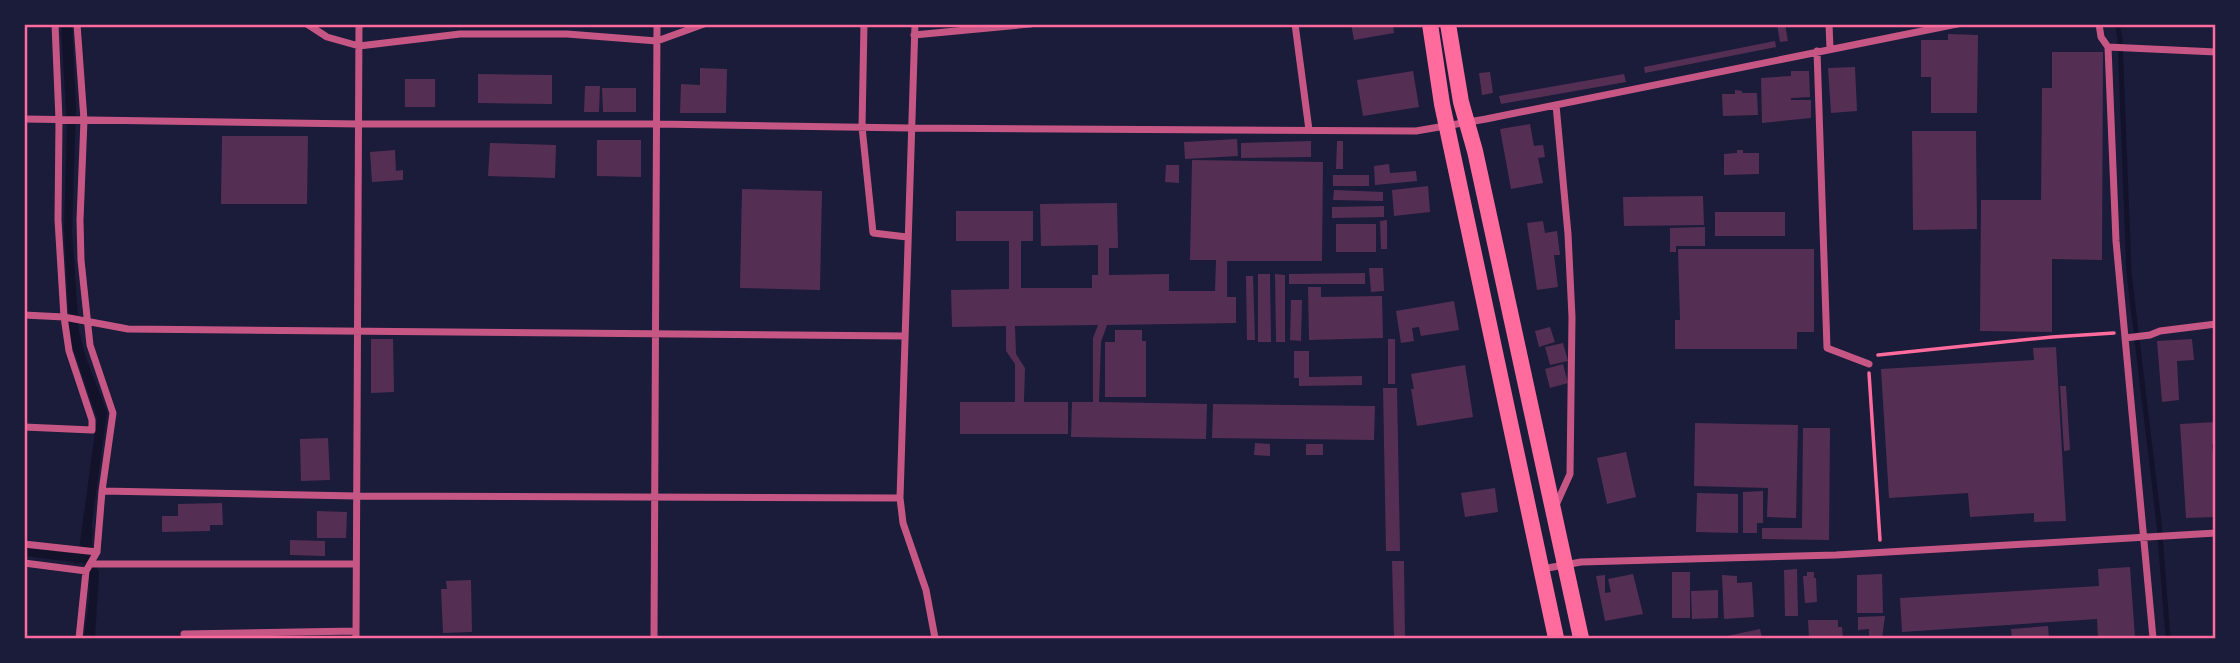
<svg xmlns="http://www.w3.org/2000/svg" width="2240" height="663" viewBox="0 0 2240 663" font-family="'Golos Text',sans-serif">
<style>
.water{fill:#12122b}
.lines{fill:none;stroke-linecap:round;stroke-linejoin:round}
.stream{stroke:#12122b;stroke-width:5}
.building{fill:#542f53}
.path{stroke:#ff6b9d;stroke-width:3.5}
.minor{stroke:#c65784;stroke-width:7}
.trunk{stroke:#ff6b9d;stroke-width:16}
.neatline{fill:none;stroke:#ff6b9d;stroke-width:2.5}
</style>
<rect width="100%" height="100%" fill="#1b1b3a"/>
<path class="water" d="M61,25H72L76,106L72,231L79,331L86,358L107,412L88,552L99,572L95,638H84C86,618 96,578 83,562L75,564L74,562L25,556V548L70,553L79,550L97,418L70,339L64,229L67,127Z"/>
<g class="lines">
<path class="stream" d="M2117,24L2120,39L2129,273L2159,523L2168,638
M89,554L90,529"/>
</g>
<path class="building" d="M1351,24H1393L1394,33L1354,40Z
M1777,24H1785L1788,41L1780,42Z
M1948,34L1978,35L1977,113H1931V77H1921V40H1948Z
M1775,41L1776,47L1645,73L1644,67Z
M2052,52H2103L2102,260L2052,259V332L1980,331L1981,200H2041L2042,88H2052Z
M1855,67L1857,111L1831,113L1828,68Z
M700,68L727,69L726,113H680L681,84L700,85Z
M1413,71L1419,107L1363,116L1357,80Z
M1791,71H1809L1810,97L1791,98V100H1811V118L1762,123L1761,78L1791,76Z
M1490,72L1493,93L1482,95L1479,73Z
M478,74L552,75V104L478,103Z
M1624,74L1626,82L1501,104L1499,96Z
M405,79H435V107H405Z
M585,86H600L599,112H584Z
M602,88H636V112H603Z
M1735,90L1742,91V93H1757L1758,115L1723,116L1722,94H1735Z
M1530,124L1534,146L1543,145L1545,157L1538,158L1543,183L1511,189L1500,129Z
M1912,131H1976L1977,229L1913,230Z
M222,136H308L307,204H221Z
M1237,139L1238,156L1185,159L1184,142Z
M597,140H641V177L597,176Z
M1311,141V157L1241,158V143Z
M1337,141H1343V169H1336Z
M490,143L556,145L555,178L488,176Z
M395,150L396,171L403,170V180L372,182L370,152Z
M1737,150H1743V153H1759V174L1724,175V154L1737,153Z
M1192,160L1323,162L1322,261H1227V297H1236V323L1107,325L1101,342L1099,402L1207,404L1206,439L1071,437L1072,402H1093V338L1098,325L1015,326L1016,354L1025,368L1024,402H1068V434H960V402H1015V364L1006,351V326L952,327L951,290L1009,289V241H956V211H1033V241H1021V288H1092V275H1098V245L1041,246L1040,204L1117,203L1118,248H1109V275L1169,274V291H1215L1216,260H1190Z
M1389,164L1390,173L1416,171L1417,181L1375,185L1374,166Z
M1166,165H1179V183L1165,182Z
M1333,175H1369V186H1333Z
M1428,186L1430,212L1394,216L1392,190Z
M742,189L822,191L820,290L740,288Z
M1334,190L1383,192V201L1333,200Z
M1703,196L1704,225L1624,226L1623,197Z
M1384,206V217L1332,218V207Z
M1715,212H1785V236H1715Z
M1387,220V249H1381L1380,221Z
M1543,221L1545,233L1557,231L1560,255H1554L1558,287L1537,290L1527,223Z
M1336,224H1376V252H1336Z
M1705,227V246H1676V252H1670V228Z
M1678,249H1814V332H1797V349H1675V320H1680Z
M1369,268H1383L1384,291L1371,292Z
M1365,273V284H1289V274Z
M1258,274H1270L1271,342H1258Z
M1275,274L1285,275V342H1276Z
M1246,276H1253L1255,340H1247Z
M1308,287H1321V297L1382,296L1383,338L1309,340Z
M1291,300H1302L1301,341L1290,340Z
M1454,301L1459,330L1421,336L1419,327L1412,328L1414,341L1401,343L1396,311Z
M1550,327L1555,342L1539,347L1535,331Z
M1115,330H1142V341H1146V397H1105V342H1115Z
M371,339H393L394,392L371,393Z
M1388,339H1395V384H1388Z
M2192,339L2194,360L2177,361L2179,400L2162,402L2157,341Z
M1563,343L1568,361L1550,365L1545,347Z
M2056,347L2066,521L2034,522V513L1970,517L1968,493L1889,498L1881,369L2034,360L2033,348Z
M1294,351H1309V377L1362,376V385L1299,386V378H1294Z
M1563,364L1568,383L1550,388L1545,369Z
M1465,365L1473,417L1417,426L1411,389H1414L1411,374Z
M2060,386H2066L2070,450L2064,451Z
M1383,388H1397L1400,551H1386Z
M1213,404L1375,406L1374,440L1212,438Z
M2216,422V444L2212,445L2216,476V517L2186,518L2180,424Z
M1695,423L1798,425L1796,518L1767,517L1768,488L1694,486Z
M1803,428H1830L1829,540L1762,539V528H1802Z
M328,438L330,480L301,481L300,439Z
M1255,443L1270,444V456L1254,455Z
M1306,444H1323V455H1306Z
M1626,452L1636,497L1607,504L1597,458Z
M1495,488L1498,512L1465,517L1461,493Z
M1763,491V523H1757V533H1743V492Z
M1697,493L1738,494V533L1696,532Z
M222,503L223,525H210V531L162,532V516H178V504Z
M317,511L347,512L346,538H317Z
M290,540L325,541V556L290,555Z
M1392,561H1404L1405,638H1394Z
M2130,567L2135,638H2098L2097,619L1902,632L1900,598L2099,586L2098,569Z
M1797,569L1798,616H1785L1784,570Z
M1672,572H1690V618H1672Z
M1807,572H1814V578H1816L1817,602L1805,603L1803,576H1807Z
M1633,574L1643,614L1605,621L1596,576L1605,575V593L1611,592L1608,579Z
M1882,574L1883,613H1857V575Z
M1722,575L1737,576V583L1752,582L1754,617L1724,619Z
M471,580L472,632L443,633L441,589H447L446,581Z
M1718,590V618L1692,619L1691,591Z
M1885,616L1882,638H1869V629L1858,630V617Z
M1808,620H1838V627H1842L1843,638H1809Z
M2048,626L2049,638H2012L2011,629Z
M1760,629L1762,638H1722V637Z"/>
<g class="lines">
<path class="path" d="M1878,355L2052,337L2114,333
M1869,373L1880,540"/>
<path class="minor" d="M77,24L84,120L80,220L81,260L90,345L113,413L102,491L97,552L86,571L79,638
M307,24L327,37L359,46L460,34H567L657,41L704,24
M864,24L862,127L873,233L907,237
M915,24L900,498L903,523L926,590L935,638
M1295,24L1309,130
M1829,24L1830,48
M2099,24L2101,37L2108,47L2116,241L2153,638
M914,35L1030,24
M2108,47L2216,52
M1817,51L1827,348L1869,364
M1556,105L1568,234L1572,317L1570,474L1556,505
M24,119L359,124H657L910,128L1416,131L1486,119L1957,24
M24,315L64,317L128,329L905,336
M2125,338L2150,335L2160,331L2216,324
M24,427L92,430V420L69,351L64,317L58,220L59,120L55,24
M102,491L356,496L900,498
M24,544L97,552
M24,563L86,571
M90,564H356
M1542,569L1581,562L1836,555L2216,533
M184,634L356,631
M356,638L359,24
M654,638L657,24"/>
<path class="trunk" d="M1430,24L1442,104L1556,638
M1448,24L1461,102L1475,151L1581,638"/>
</g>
<rect width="2240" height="663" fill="none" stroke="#1b1b3a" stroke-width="52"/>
<rect x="26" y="26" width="2188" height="611" class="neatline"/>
</svg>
